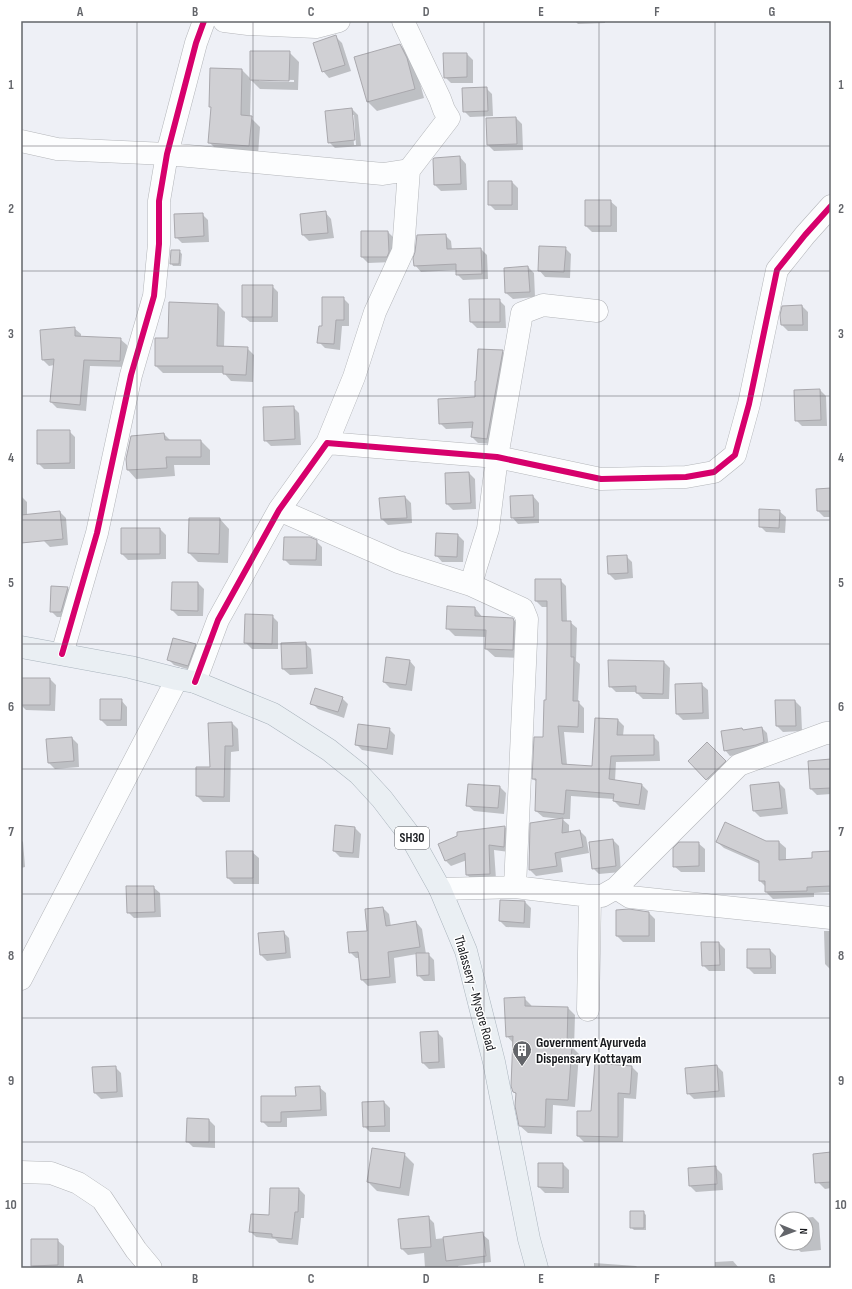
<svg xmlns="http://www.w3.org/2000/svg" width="852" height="1289" viewBox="0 0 852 1289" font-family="'Sofia Sans Condensed',sans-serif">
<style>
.shadow{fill:#0003;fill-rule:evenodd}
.building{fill:#d0d0d4;stroke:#a9a8ad}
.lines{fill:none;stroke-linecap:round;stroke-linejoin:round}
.minor-casing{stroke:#b4b6ba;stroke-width:23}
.major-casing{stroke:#aab4bd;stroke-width:23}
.minor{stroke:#fcfdfe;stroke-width:22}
.major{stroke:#eaeff3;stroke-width:22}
.cycleway-casing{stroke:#fff;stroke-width:8}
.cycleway{stroke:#d6006c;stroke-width:6}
.grid{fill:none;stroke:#63656a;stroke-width:1;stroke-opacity:0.55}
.labels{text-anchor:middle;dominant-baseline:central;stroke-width:3;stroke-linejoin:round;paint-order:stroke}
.shield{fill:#fff;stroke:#5d5f62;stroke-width:1}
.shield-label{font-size:13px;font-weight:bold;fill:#181a1e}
.street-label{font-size:14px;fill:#181a1e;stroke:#fff}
.poi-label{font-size:14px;font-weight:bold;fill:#181a1e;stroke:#fff;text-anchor:start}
.neatline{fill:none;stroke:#63656a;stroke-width:1.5}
.grid-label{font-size:13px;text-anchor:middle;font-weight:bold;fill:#63656a}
</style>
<rect width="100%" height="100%" fill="#eef0f6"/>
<path class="shadow" d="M575,21H605V23L578,24Z
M336,37L342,43L351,71L329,78L323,71Z
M400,45L409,54L416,68L424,98L377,111L368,102Z
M289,52L299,62L298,90L260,89L251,80L250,117L260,127L258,155L219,152L209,142L212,108L210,106L242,70L251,79ZM259,79L294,80V82L259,81Z
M467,54L473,60V83H451L445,77Z
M486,88L492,94L493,116L470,117L464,111Z
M352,109L358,115L361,146L335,148L329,142ZM352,115H354L356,145H354Z
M516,118L522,124L523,150L494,151L488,145Z
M460,157L466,164L467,190L441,191L435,185Z
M512,182L518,188V210H495L489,204Z
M610,201L617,207V232H592L586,226Z
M325,212L331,219L334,238L309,241L303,235Z
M202,214L208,220L209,242L182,243L176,237Z
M362,232H388L394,238L393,262L368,263L362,257Z
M445,235L451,241L452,250L481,249L487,255L488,279L463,280L457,274V270L421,272L415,265Z
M565,248L571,254L570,278L545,277L539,270Z
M179,251L182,254L181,266H173L171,263Z
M528,267L534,273L535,297L513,299L506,293Z
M272,286L278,292V322H250L243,316Z
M343,298L349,304V326H342L340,350L325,348L319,342L323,327Z
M499,300L505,306L506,328H477L471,322Z
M218,305L225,312L224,347L247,348L254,355L253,382L231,381L224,373H163L156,366L169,339Z
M802,306L808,312V331H788L782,325Z
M74,328L81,334V337L120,339L127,345L126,367L90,366L86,411L57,408L51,402L54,365L49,366L43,360Z
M502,351L508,357L493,444L478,443L472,437L473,428L446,429L440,423L476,398Z
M820,390L826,396L827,426H802L796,420Z
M293,407L299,413L301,445L271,446L265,440Z
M69,431L75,437V469H44L38,463Z
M164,434L171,441H201L210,450V465H174L175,476L136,479L128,470L127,459Z
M469,473L475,479L476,509L453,510L447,504Z
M831,489V517H824L818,511Z
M21,496L27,502V522L21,521Z
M533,496L539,503V523L518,524L512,517Z
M405,497L411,503L412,523L388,525L382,519Z
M779,511L786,517L785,533L766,532L760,526Z
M60,512L66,518L68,545L50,547L44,541Z
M220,519L229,529L228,563L198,562L189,553Z
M160,529L166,535V559L128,560L122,554Z
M458,535L464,541L463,562H442L436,555Z
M316,541L322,547V566L290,565L284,559Z
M626,556L632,562L633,578L615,580L609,574Z
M560,580L566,586L567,622H570L577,628L576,661L580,664L578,702L584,708V733L564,732L567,765L593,767L596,719L618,720L624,726L623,736H653L659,742L660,761L616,762L615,781L642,785L648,791L645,810L620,807L614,801V799L571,796L570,819H562L569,825V833L580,831L586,837L589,853L561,858L563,872L536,876L530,870L561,819L543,817L536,811L537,782L533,779L544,738L547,701L548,607H542L536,601Z
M198,583L204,589L203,616H178L172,610Z
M52,587L68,588L74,594L67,617H57L51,611Z
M475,608L483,618L513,619L521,628V658L495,657L486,649L487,637L455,636L447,628Z
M272,616L278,622V649H252L246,643Z
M305,643L311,649L313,674L290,675L283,669Z
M195,645L201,651L194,671L174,665L168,659Z
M409,660L415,667L412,691L390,688L384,682Z
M664,662L670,668L669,699H643L636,692H616L610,686Z
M21,679H50L56,685L55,711L26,710L21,705Z
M701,684L708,690L709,719L683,720L677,714Z
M342,698L348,704L344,718L318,709L312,703Z
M121,700L127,707V726H107L101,720Z
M795,701L801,707L802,731L783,732L777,726Z
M232,723L238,729L239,751L231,752L230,802H203L197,796Z
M762,728L767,733L769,747L762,750L730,756L725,750L742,729L744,731Z
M389,729L395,735L393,755L362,750L356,744Z
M72,738L78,744L79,767L55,769L48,762Z
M707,743L731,767L713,785L689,761Z
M831,760V794L817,795L811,789L809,762Z
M779,783L785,789L788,814L760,817L754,811Z
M500,787L506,793L504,814L474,811L467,805Z
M505,827L510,832L509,852L494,850L496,879L473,880L467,875V860L451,866L446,861Z
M355,828L361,834L359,858L340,857L334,851Z
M21,840L23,842L25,867L21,868Z
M613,840L619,846L621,872L599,874L593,868Z
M717,842H779L786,848V860L813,859L831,852V892L814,893V897L773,899L766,892V887L760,881V864L724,848Z
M698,843L705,849V872H681L674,866Z
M227,852H252L259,858V884H234L228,878Z
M153,887L160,893L161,917L134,918L128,912Z
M525,902L531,908L530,928L506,927L500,921Z
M383,908L389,914L391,927L416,922L422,929L426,954H428L434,960L435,981H424L418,975L417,954L394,958L396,983L368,986L362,980L360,958H356L350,952L369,932Z
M649,913L655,919V942H623L617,936Z
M824,931H831V970L825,964Z
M283,932L289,938L291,958L267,961L261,955Z
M719,943L725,949V971H709L703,965Z
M770,950L776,956V974H754L748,968Z
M524,998L531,1005L532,1007L568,1008L575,1015L574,1049L579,1054L575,1107L553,1105L552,1134L528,1133L520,1126L517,1095L514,1092V1044L507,1036Z
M437,1032L443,1038L445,1068L429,1069L423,1063Z
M717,1066L723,1072L725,1097L694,1099L688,1093Z
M115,1067L121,1073L123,1097L101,1099L95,1093Z
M632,1067L638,1073L636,1099L624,1098L623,1142H584L578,1136L592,1112Z
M319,1087L326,1093L327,1116L287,1118V1127H268L262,1121L297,1097Z
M384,1102L390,1108V1132H370L364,1126Z
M188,1119L209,1120L215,1126V1148L193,1147L187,1141Z
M831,1153V1188L825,1189L816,1180Z
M404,1154L414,1164L409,1196L377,1191L368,1182Z
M563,1164L569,1170V1193H545L539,1187Z
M716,1168L722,1174L723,1190L696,1192L690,1186Z
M299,1189L305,1195L304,1218H301L298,1245L279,1243L275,1239L256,1237L250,1231L270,1216Z
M643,1212L646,1215V1230H634L631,1227Z
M428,1217L434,1223L436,1239L482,1234L489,1240L491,1262L458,1266V1268H425L424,1253L408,1255L402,1249Z
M813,1217L819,1223L821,1250L801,1252L794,1246V1243H806V1219H793Z
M57,1240L64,1246V1268H35L32,1266Z
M733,1261L739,1268H715V1262Z
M594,1263L636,1266L638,1268H594Z"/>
<path class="building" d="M336,35L345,65L322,72L313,43Z
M400,44L407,58L415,89L367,102L354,57Z
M250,51H290L289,81L250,80Z
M443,53H467V77L444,78Z
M210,68L242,69L241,115L252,116L249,146L208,143L211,107H209Z
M487,87L488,111L463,112L462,88Z
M352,108L355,140L328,143L325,111Z
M516,117L517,144L487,145L486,118Z
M460,156L461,184L434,185L433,159L434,158Z
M488,181H512V205H488Z
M585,200H611V226H585Z
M326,211L328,233L302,235L300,214Z
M203,213L204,236L175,238L174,214Z
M361,231H388L389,252L387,257H361Z
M446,234L447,249L481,248L482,274L456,275V264L414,266L413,258L415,252L417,235Z
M539,246L566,247L564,272L538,271Z
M171,250H180L179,264H170Z
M528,266L530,292L505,293L504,268Z
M242,285H273L272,317H242Z
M322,297H344V320H336L334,344L317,343L319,326H322Z
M469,299H500V322H470Z
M169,302L218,304L217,346L248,347L246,375L223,374V366H155V338H168Z
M802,305L803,325H781L780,315L782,306Z
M75,327V336L121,338L120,361L84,360L80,405L50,402L54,359L42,360L40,330Z
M478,349L503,350L487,439L471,437L473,422L439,424L438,399L475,397V381H476Z
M820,389L821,420L795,421L794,390Z
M294,406L295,439L264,441L263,407Z
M37,430H70V463L37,464Z
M164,433L165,440H201V457H166L167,468L127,470L126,459L131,436Z
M469,472L471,503L446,504L445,473Z
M831,488V511H817L816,489Z
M533,495L534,517L511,518L510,496Z
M405,496L407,518L381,519L379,498Z
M759,509L780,510L779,528L759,527Z
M60,511L63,539L21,543V515Z
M189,518H220L219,554L188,553Z
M121,528H160V554H121Z
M436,533L458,534L457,557L435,556Z
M284,537H310L317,540L316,560H283Z
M627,555L628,573L608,574L607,556Z
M535,579H561L562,621H571V657H574L573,701H579L578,727L558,726L562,764L592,766L595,718L618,719L617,735H654V755L611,756L609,779L642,784L639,805L613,801L614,794L566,790L564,814L535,811L536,779H532L534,737H543L544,700H546L547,646V601H535Z
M172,582H198V611L171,610Z
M51,586L68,587L61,612H50Z
M447,606L475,607V616L513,618L514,621L513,650L485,649L486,630L446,629Z
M245,614L273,615L272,644L244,643Z
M173,638L196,644L188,666L167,660Z
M306,642L307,668L282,669L281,643Z
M386,657L410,660L406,685L383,682Z
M608,660L664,661L663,694L636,693V686L609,687Z
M21,678H50V705H21Z
M702,683L703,713L676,714L675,684Z
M315,688L343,697L338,712L310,704Z
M100,699H122L121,720H100Z
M775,700H795L796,726H776Z
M232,722L233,746H225L224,797L196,796V767H210L208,723Z
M358,724L390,728L387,749L355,745Z
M762,727L764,742L756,745L724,751L721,731L742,728L743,730Z
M72,737L74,761L48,763L46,739Z
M707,742L726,761L706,780L688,761Z
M831,759V788L810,789L808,761Z
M779,782L782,808L753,811L750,785Z
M468,784L500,786L498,808L466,806Z
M563,818L562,833L580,830L583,847L555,853L557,866L529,870L530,823Z
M725,822L766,841H779V860L812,858V852L831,851V886L807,887V891L765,892V881H759V861L716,842Z
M335,825L355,827L353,853L333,851Z
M505,826L504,847L489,845L490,874L466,875L465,853L445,861L438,844L457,836V832Z
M613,839L616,866L592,869L589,842Z
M679,842H699V866L673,867V848Z
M226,851H253V878H227Z
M126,886H154L155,912L127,913Z
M500,900L525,901L524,923L499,921Z
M383,907L386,926L416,921L420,947L388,952L390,977L361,980L358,952L349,953L347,932L367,931L365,909Z
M629,909L649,912V936H616V910Z
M284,931L286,953L260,955L258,933Z
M701,942H719L720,965L702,966Z
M747,949H770L771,968H747Z
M416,953H429V975L417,976Z
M525,997V1006L568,1007L567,1045L572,1046L568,1100L546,1099L545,1127L519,1126L515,1106L516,1093L513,1092L511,1086L513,1036L506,1037L504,998Z
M438,1031L439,1062L422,1063L420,1032Z
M595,1063L632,1066L630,1094L618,1093V1137L577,1136V1111H591Z
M717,1065L719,1091L687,1094L685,1068Z
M116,1066L117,1092L94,1093L92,1067Z
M320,1086L321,1110L281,1112V1122H261V1096H296L295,1087Z
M384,1101L385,1126L363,1127L362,1102Z
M187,1118L209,1119V1142H186Z
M372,1148L405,1153L400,1188L367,1182Z
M831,1152V1182L815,1183L813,1154Z
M538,1163H563V1188L538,1187Z
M716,1166L717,1184L689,1186L688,1168Z
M270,1188H299L298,1212H295L292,1239L272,1237V1234L249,1232L251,1214L269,1215Z
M630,1211H644V1228H630Z
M429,1216L431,1247L401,1249L398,1219Z
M483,1232L486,1256L446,1261L443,1237Z
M31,1239H58V1265L31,1266Z"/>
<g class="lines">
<defs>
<path id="minor" d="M224,21L248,24L316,27L339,21
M21,141L57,149L167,154L383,174L409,170
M327,443L354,377L375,312L403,251L409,170L449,118L444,110L440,99L403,21
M279,510L398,562L471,585L523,609L527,619L515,887
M471,585L476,567L488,529L497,457L522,313L543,305L597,311
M62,654L97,533L131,375L154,296L159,244V201L167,154L196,43L204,21
M195,682L218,620L279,510L327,443L497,457L601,479L686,477L714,472L735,455L749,404L777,270L805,235L831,206
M616,888L630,897L831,918
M440,889L515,887L590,896H602L616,888L739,765L826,733H831
M21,979L177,679
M588,1010L590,896
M21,1172L51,1173L78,1183L102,1199L136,1250L151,1268"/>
<path id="major" d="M21,647L130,667L177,679L195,682L273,714L329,750L359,774L382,799L411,837L440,889L466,951L494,1062L529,1239L537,1268"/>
</defs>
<use href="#minor" class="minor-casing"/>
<use href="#major" class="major-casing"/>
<use href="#minor" class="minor"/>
<use href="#major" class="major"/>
<defs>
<path id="cycleway" d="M62,654L97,533L131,375L154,296L159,244V201L167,154L196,43L204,21
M195,682L218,620L279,510L327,443L497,457L601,479L686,477L714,472L735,455L749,404L777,270L805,235L831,206"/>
</defs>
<use href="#cycleway" class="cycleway-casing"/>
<use href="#cycleway" class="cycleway"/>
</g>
<path class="grid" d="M137,21V1268M253,21V1268M368,21V1268M484,21V1268M599,21V1268M715,21V1268M21,146H831M21,271H831M21,396H831M21,520H831M21,644H831M21,769H831M21,894H831M21,1018H831M21,1142H831"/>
<defs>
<symbol id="building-pin" viewBox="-11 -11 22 30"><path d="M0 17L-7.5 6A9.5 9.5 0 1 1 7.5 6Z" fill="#63656a" stroke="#fff"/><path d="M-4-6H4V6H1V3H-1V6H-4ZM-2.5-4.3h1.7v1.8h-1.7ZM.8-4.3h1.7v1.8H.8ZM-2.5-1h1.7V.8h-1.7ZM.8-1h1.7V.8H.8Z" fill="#fff"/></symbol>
</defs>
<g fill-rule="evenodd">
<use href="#building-pin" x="511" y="1039" width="22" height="30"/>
</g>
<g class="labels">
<rect class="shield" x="395" y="827" width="34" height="22" rx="3"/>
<g class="shield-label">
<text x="412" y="838">SH30</text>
</g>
<g class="street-label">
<text transform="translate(475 993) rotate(74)">Thalassery - Mysore Road</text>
</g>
<g class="poi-label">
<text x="536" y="1042">Government Ayurveda<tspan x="536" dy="16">Dispensary Kottayam</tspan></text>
</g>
</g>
<rect width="852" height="1289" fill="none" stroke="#ffffff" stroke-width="44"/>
<g transform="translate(794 1231) rotate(91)"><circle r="19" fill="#ffffff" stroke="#a3a3a5"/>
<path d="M0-3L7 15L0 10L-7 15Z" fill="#63656a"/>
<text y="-6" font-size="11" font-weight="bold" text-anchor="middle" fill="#181a1e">N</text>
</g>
<rect x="22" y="22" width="808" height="1245" class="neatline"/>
<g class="grid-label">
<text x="80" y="16">A</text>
<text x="195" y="16">B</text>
<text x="311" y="16">C</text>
<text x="426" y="16">D</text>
<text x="541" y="16">E</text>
<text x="657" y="16">F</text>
<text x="772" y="16">G</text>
<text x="11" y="89">1</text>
<text x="841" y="89">1</text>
<text x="11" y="213">2</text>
<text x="841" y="213">2</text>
<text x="11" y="338">3</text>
<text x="841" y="338">3</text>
<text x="11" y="462">4</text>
<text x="841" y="462">4</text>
<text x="11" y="587">5</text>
<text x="841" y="587">5</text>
<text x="11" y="711">6</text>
<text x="841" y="711">6</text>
<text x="11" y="836">7</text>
<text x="841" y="836">7</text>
<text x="11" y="960">8</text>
<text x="841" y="960">8</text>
<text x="11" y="1085">9</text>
<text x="841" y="1085">9</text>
<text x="11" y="1209">10</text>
<text x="841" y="1209">10</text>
<text x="80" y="1283">A</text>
<text x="195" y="1283">B</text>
<text x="311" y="1283">C</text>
<text x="426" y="1283">D</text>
<text x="541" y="1283">E</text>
<text x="657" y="1283">F</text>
<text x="772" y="1283">G</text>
</g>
</svg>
